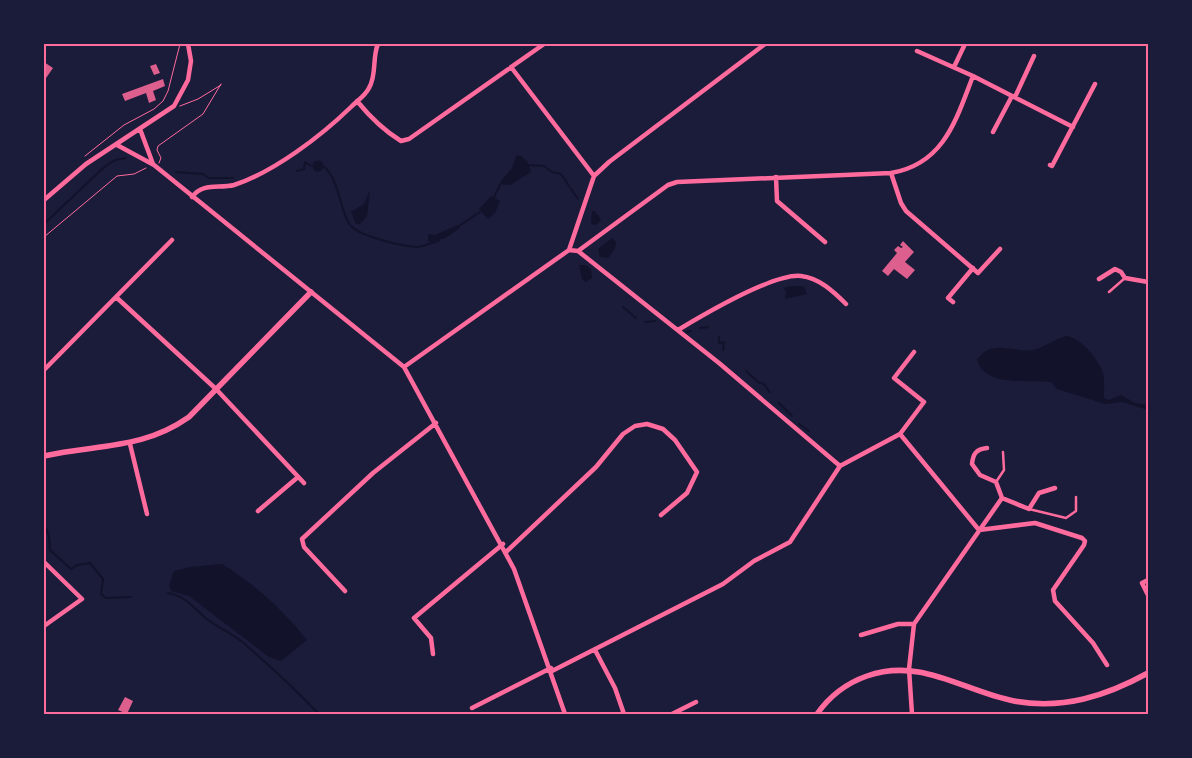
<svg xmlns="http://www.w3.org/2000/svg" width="1192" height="758" viewBox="0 0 1192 758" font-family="'Source Sans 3',sans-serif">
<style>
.water{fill:#12122b}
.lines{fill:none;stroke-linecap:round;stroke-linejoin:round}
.stream{stroke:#12122b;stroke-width:2}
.building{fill:#dd5f8e}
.path{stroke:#ff6b9d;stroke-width:1}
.service{stroke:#ff6b9d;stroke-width:2.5}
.minor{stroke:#ff6b9d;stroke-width:4.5}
.tertiary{stroke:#ff6b9d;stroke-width:5.5}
.neatline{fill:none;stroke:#ff6b9d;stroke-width:2}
</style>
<rect width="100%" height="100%" fill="#1b1b3a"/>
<path class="water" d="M519,155L527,161L531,172L510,185H503L501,181L512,168L516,156Z
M312.5 166a5.5 5.5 0 1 1 11 0a5.5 5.5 0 1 1-11 0Z
M370,190L367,216L360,224H356L351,212L364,204Z
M491,196L500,201L495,213L488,219L479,209Z
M592,211H595L601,220L596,225L591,224Z
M458,225L460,228L444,239H440V241L434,244L428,241V234L435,235Z
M612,238L616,242L615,249L608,258L600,257L598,249Z
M579,265H585L591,269L592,278L586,282L582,279Z
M791,286H804L807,294L785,299L786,292L783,288Z
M1066,336C1080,337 1096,357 1102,370C1105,378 1104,389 1104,398L1109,400L1121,395L1135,403L1147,405L1146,398L1148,395V410L1123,402L1105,404L1057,389L1051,382C1028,380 985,387 977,360C991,338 1013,353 1033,350C1045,347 1055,339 1066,336Z
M222,564C256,585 282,609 307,640L281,661L269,657L189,596L171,591L169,586L174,571L190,567Z"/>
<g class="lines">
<path class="stream" d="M529,165L544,166L552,172L561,174L578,199
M324,167C339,178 341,216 351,226C362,237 401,246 417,247C422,247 427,244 432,243
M297,171L304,169L305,162L311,166
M176,172L203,174L209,178H233
M494,197L501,183
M44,224L103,168L115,160L126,158
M459,226L480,212
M623,307L636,318
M645,322L655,321
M700,328L708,327
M687,332L691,331
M719,337V343L724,342L723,350
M746,371L758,382L764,384L770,393
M779,403L792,416
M799,424L809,431
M44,524L49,536L50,550L71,569L77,565L90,563L103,579L101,594L106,598L131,597
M168,593C189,597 195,611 211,622C223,630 236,636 246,645C271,667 296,690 319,714"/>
</g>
<path class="building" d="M44,62L53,68L44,81Z
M156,64L160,73L154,75L150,66Z
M163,79L165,86L153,91L156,100L149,103L146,93L125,101L122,94Z
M903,241L914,252L905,262L915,270L907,279L894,269L888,276L882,271L897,253L894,250L898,246L901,248L903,247L900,245Z
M125,697L133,701L127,714L118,710Z"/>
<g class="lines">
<path class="path" d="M180,106L198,99L221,85
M85,156L124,125L154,109L163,101L168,91L180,44
M159,163L161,158L157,150L158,146L203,114L221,84
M44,237L117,176L134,174L146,168"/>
<path class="service" d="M1109,292L1125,278
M996,482L1004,470L1003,452
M1029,509L1066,518L1076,511V497"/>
<path class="minor" d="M511,67L594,176
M954,67L965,44
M973,76L1073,127
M1015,97L1034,56
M357,101C370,117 383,130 401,141L409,139L544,44
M140,129L153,164
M993,132L1012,96
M117,145L154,165L404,367L514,569L565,714
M1050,165L1052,166L1095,84
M891,173L901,203L906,211L978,273L1000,249
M776,177L777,201L825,242
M192,197C203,182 219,189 234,185C274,172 321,136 351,107C357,101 365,96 369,88C377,75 372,57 378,44
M44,200L86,164L174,106L188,80L191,61L188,44
M569,250L578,251L719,363L840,466
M578,251L668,185L677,182L891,173C944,164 956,120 973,76L917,51
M1099,279L1115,269L1121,272L1125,278L1148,282
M116,297L216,389L304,483
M953,302L948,298L973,268
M678,330C703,315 773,273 801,276C819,278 833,291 846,304
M404,367L569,250L594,176L609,162L765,44
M44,370L172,240
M900,434L979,530L1035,523L1082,538L1085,541L1084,545L1053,590L1055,601L1093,643L1107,665
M130,444L147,514
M987,448C976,449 973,454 972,464L980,475L996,482L1002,498L1029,509L1039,493L1055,488
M258,511L298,477
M506,552L596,467L623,434L635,426L647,424L663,429L675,440L697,472L687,493L661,515
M44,562L82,599L44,626
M1148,580L1142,583L1148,595
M345,591L304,547L302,539L373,473L436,423
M861,635L898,624H914
M595,650L615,688L624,714
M433,654L431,638L414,618L503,544
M552,671L723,584L754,561L790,542L840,466L900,434L924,402L894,378L914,352
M472,708L551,668
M672,714L696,702
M912,714L909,669L914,624L1002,498"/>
<path class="tertiary" d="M44,456C97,444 142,450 189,417L311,292
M817,714C829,697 847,683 867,676C921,657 963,691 1014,701C1063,710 1106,696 1148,673"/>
</g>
<rect width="1192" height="758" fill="none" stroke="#1b1b3a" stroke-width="90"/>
<rect x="45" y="45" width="1102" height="668" class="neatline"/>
</svg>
